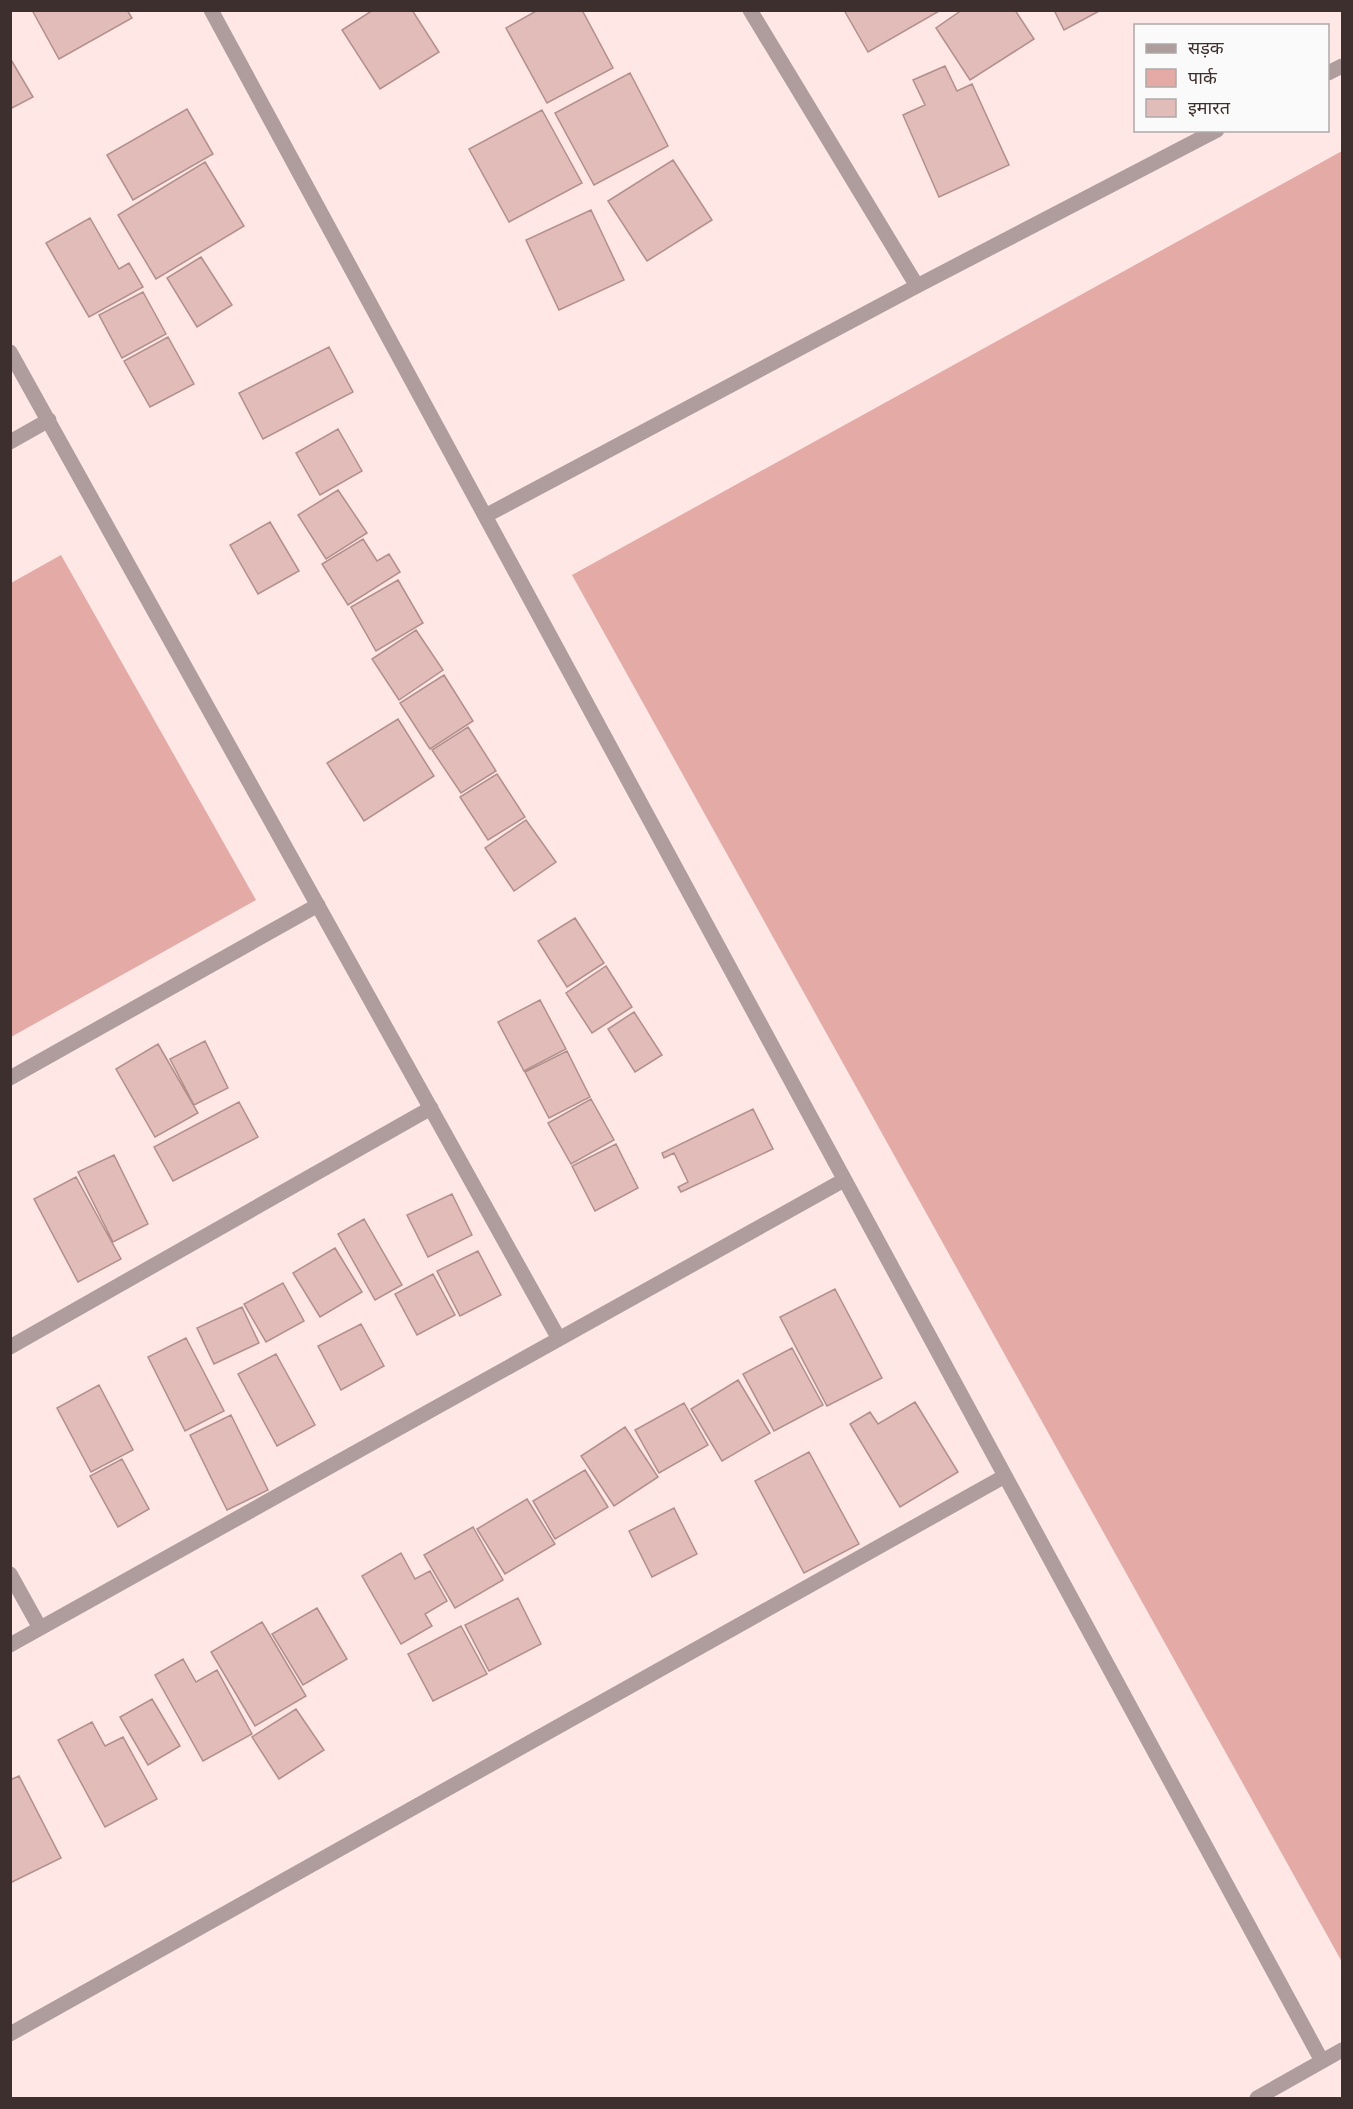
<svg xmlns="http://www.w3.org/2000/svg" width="1353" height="2109" viewBox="0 0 1353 2109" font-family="'Playfair Display','Noto Sans Devanagari',serif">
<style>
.green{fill:#e3aaa6}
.building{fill:#e1bcb9;stroke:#b28f8c;stroke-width:1.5}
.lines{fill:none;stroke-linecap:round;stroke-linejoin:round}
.minor{stroke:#ae9d9c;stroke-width:15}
</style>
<rect width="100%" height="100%" fill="#ffe7e5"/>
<path class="green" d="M1342,151V1962L572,575Z
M61,555L256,900L11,1037V583Z"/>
<path class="building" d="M32,10H127L132,18L59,59Z
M373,10H412L439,52L380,89L342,30Z
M538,10H582L613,68L547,103L506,28Z
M844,10H941L868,52Z
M962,10H1015L1034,39L970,80L936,28Z
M1054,10H1101L1064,30Z
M10,58L33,97L10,109Z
M945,66L957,91L972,84L1009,165L939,197L903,115L925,105L913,80Z
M630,73L668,146L594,185L555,113Z
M187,109L213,154L133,200L107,155Z
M542,110L582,183L509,222L469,149Z
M673,160L712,220L647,261L608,201Z
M205,162L244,226L156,279L118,215Z
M591,210L624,280L559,310L526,240Z
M90,218L119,269L129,263L143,287L89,317L46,243Z
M201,257L232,305L197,327L167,278Z
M143,292L166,334L122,358L99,315Z
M168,337L194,384L150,407L124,361Z
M329,347L353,392L263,439L239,393Z
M338,429L362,471L320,495L296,453Z
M338,490L367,533L326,559L298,515Z
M270,522L299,571L258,594L230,545Z
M363,539L377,561L389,554L400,572L348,605L322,564Z
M398,580L423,623L376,651L351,607Z
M416,630L443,670L399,700L372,659Z
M444,675L473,721L430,749L400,703Z
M398,719L434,776L364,821L327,763Z
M468,727L496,771L461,793L432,750Z
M497,774L525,817L488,840L460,797Z
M526,820L556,862L514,891L485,848Z
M575,918L604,963L567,987L538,941Z
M606,966L632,1007L592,1033L566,993Z
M540,1000L566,1049L524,1071L498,1022Z
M634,1012L662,1055L635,1072L608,1029Z
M205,1041L228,1088L194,1105L170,1059Z
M158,1044L198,1113L155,1137L116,1069Z
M567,1051L590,1097L549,1118L525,1072Z
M591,1099L614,1140L571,1164L548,1123Z
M239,1102L258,1137L173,1181L154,1147Z
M753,1109L773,1149L681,1192L678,1187L688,1182L674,1153L664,1158L662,1153Z
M616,1144L638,1188L595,1211L572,1166Z
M114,1155L148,1224L113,1242L78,1172Z
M76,1177L121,1259L78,1282L34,1199Z
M452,1194L472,1235L428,1257L407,1215Z
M364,1219L402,1285L375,1300L338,1234Z
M335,1248L362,1292L320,1317L293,1273Z
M478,1251L501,1295L460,1316L437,1271Z
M433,1274L455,1315L417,1335L395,1294Z
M283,1283L304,1321L266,1342L244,1304Z
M835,1289L882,1378L827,1406L780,1317Z
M242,1307L259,1343L214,1364L197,1328Z
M361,1324L384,1366L341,1390L318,1346Z
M186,1338L224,1411L185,1431L148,1357Z
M792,1348L823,1405L774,1431L743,1374Z
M276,1354L315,1425L277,1446L238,1374Z
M738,1380L770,1433L722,1461L691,1409Z
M99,1385L133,1450L91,1472L57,1408Z
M915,1402L958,1472L900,1507L850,1424L870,1412L878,1424Z
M684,1403L708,1445L659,1473L635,1430Z
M231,1415L268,1490L227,1510L190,1435Z
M625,1427L658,1477L614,1506L581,1456Z
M809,1452L859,1544L804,1573L755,1481Z
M122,1459L149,1509L118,1527L90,1476Z
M585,1470L608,1507L555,1539L533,1501Z
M527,1499L555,1544L505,1574L477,1529Z
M674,1508L697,1554L652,1577L629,1531Z
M473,1527L503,1580L455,1608L424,1555Z
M401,1553L415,1579L430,1571L447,1601L425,1614L432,1626L401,1644L362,1576Z
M518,1598L541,1644L489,1671L465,1625Z
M317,1608L347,1659L303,1685L272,1634Z
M262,1622L306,1696L255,1726L211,1652Z
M461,1626L487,1674L433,1701L408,1654Z
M183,1659L196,1682L217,1670L252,1734L203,1761L155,1675Z
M152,1699L180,1746L148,1765L120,1717Z
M296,1709L324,1750L279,1779L252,1737Z
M92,1722L105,1746L123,1737L157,1799L105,1827L58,1740Z
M19,1776L61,1858L10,1883V1780Z"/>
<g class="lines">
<path class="minor" d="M211,10L1322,2061
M750,10L917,286
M1328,73L1342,66
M10,352L559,1339
M10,442L49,420
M485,516L917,286L1217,130
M10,1078L318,905
M10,1347L431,1108
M10,1574L40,1628
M10,1645L844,1180
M10,2034L1005,1476
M1257,2098L1342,2050"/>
</g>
<rect width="1353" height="2109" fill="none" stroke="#3d2f2d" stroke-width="24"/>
<rect x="1134" y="24" width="195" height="108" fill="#fafafa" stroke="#aea9a8" stroke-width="1.5"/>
<rect x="1146" y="44" width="30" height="9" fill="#ae9d9c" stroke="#aea9a8" stroke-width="1.5"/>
<text x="1188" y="54" font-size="18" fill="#3d2f2d">सड़क</text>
<rect x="1146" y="69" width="30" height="18" fill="#e3aaa6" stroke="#aea9a8" stroke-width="1.5"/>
<text x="1188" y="84" font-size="18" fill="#3d2f2d">पार्क</text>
<rect x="1146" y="99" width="30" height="18" fill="#e1bcb9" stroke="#aea9a8" stroke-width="1.5"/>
<text x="1188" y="114" font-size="18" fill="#3d2f2d">इमारत</text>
</svg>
